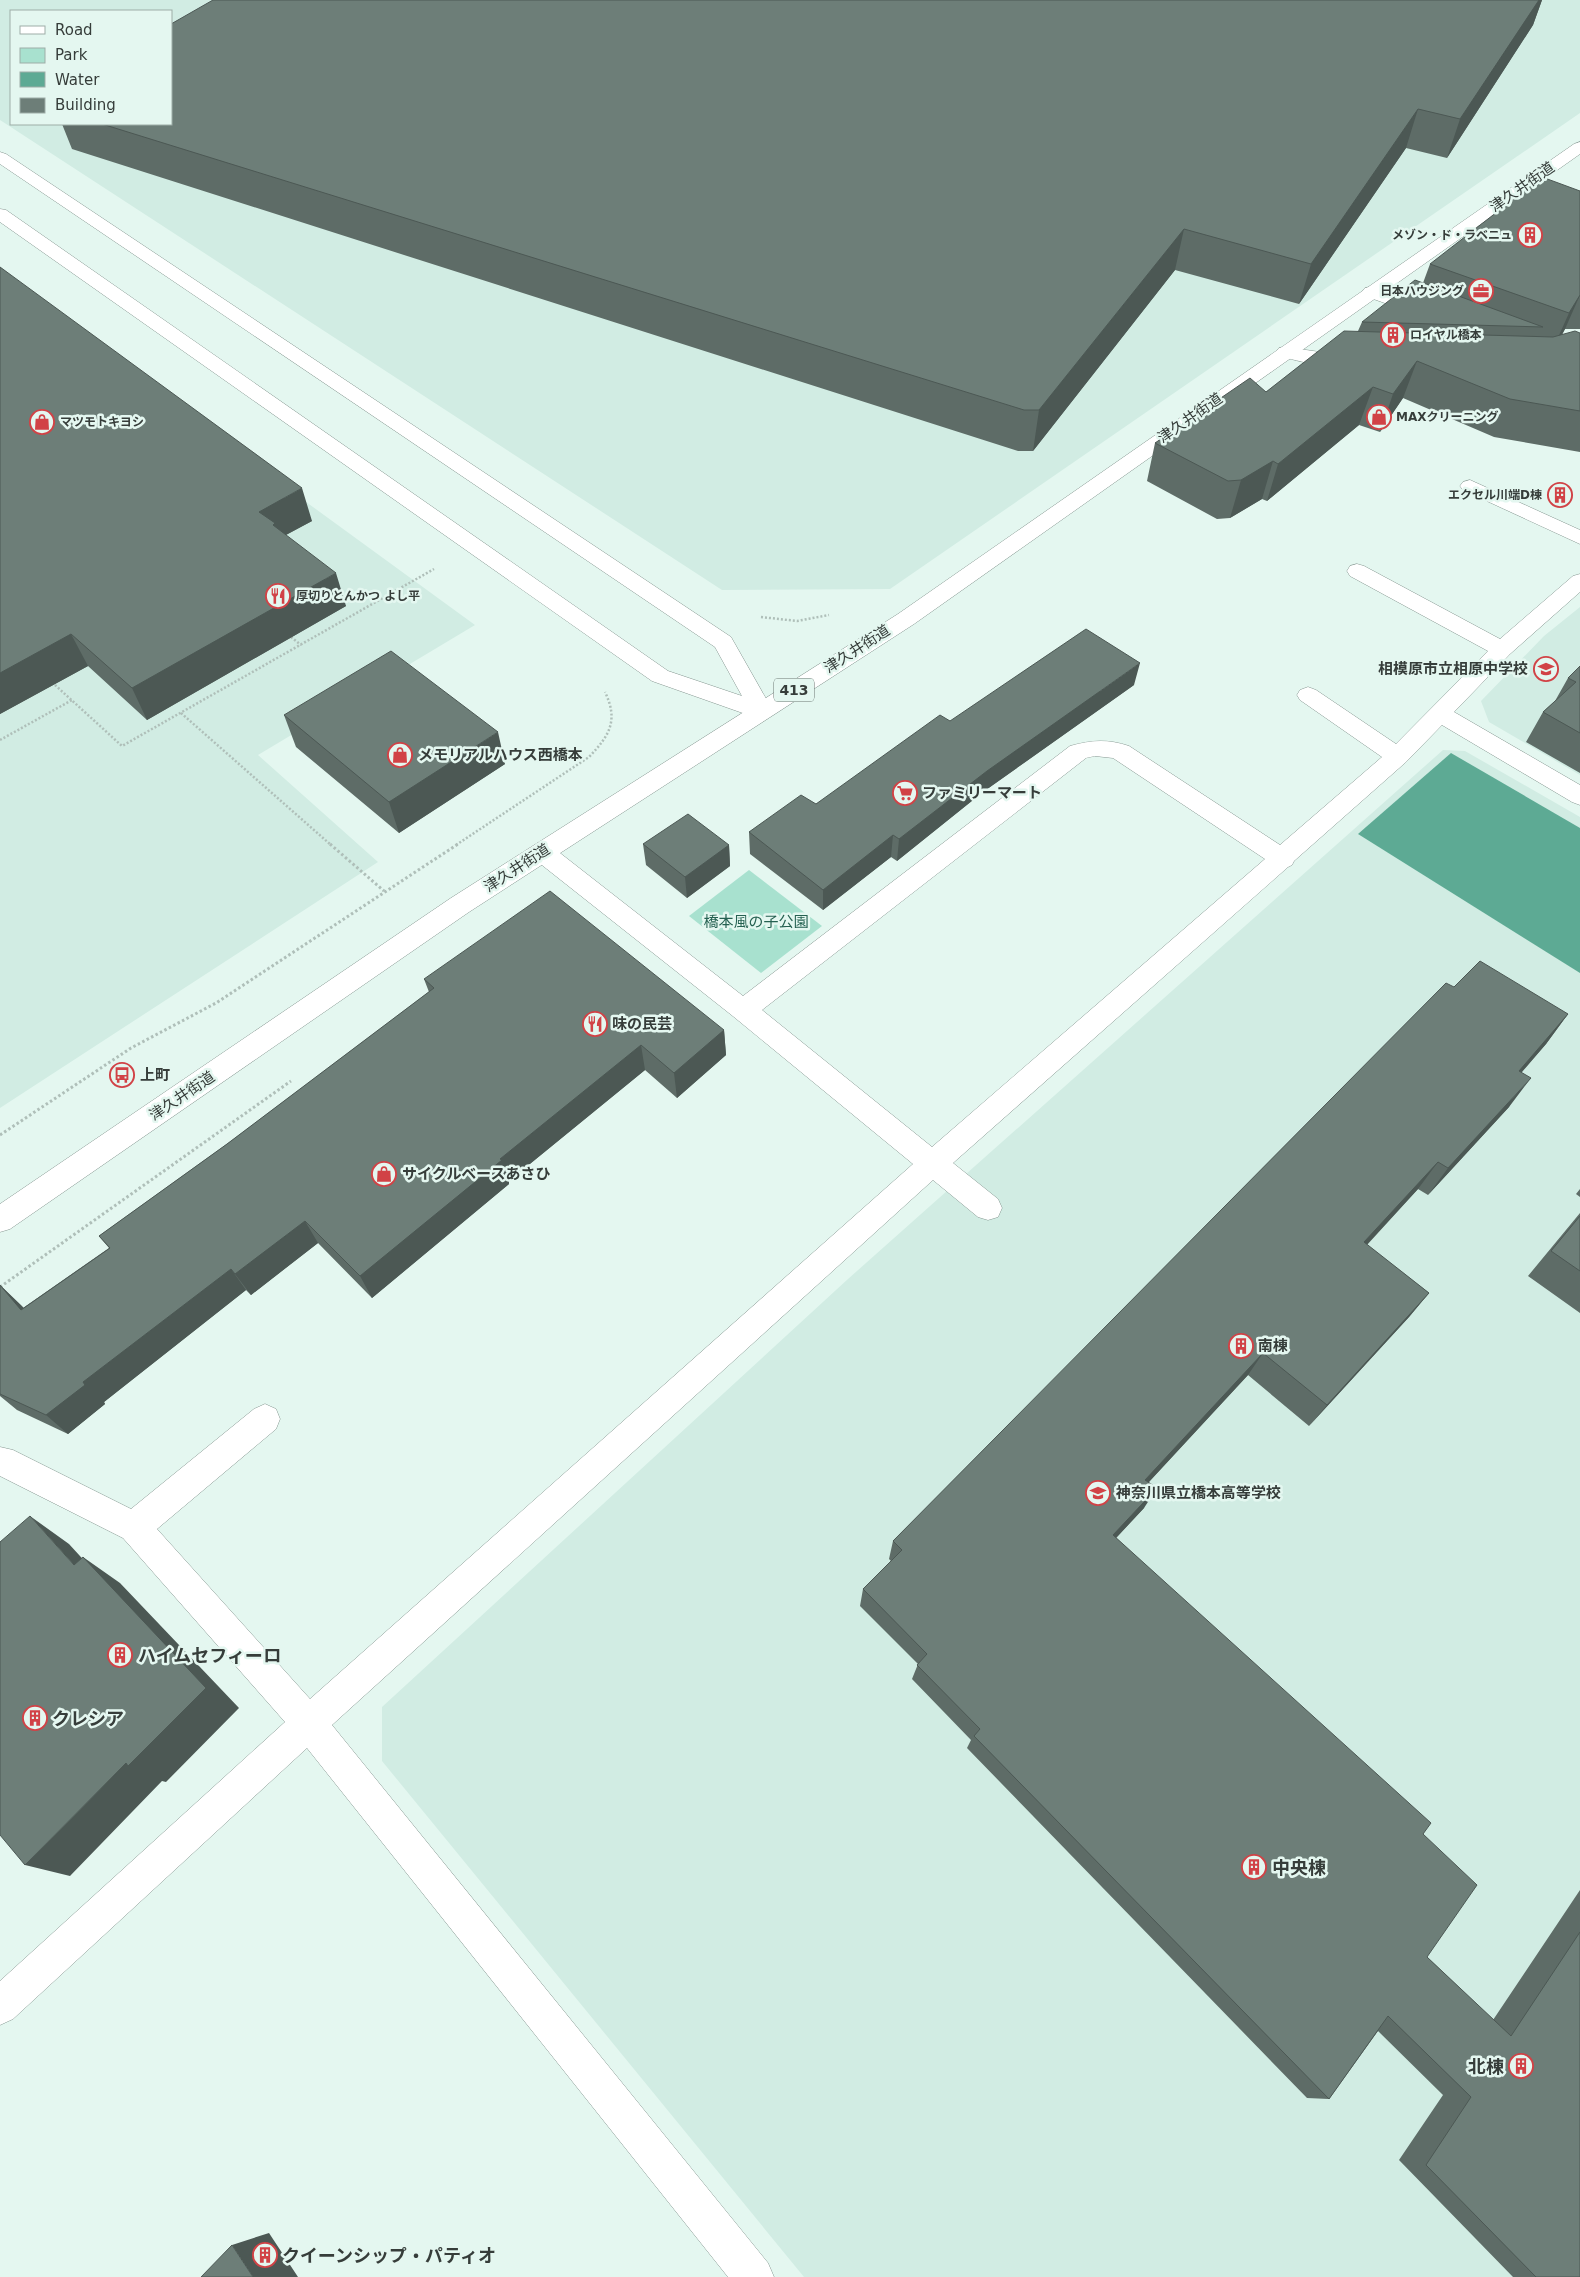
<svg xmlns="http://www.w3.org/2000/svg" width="1580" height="2277" viewBox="0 0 1580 2277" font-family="'DejaVu Sans','Noto Sans JP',sans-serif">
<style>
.built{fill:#d1ece3;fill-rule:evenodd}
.green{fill:#a8e1cf}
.water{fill:#5daa94}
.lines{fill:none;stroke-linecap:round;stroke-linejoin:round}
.minor-casing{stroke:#869791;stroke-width:1}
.highway-casing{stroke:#869791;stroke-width:1}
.path-far1{stroke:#afbfb9;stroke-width:2.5;stroke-dasharray:2 2;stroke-linecap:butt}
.path{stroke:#afbfb9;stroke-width:3;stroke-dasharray:2.5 2.5;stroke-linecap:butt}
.minor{fill:#fff;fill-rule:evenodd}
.highway{fill:#fff;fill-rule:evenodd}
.wall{fill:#5e6c67}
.shaded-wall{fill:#4c5854}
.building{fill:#6d7e78;stroke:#4c5854}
.labels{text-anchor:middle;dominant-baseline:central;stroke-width:5;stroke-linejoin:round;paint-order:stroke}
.far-poi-label{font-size:12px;font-weight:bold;fill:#363d3a;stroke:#e4f7f0;text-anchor:start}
.shield{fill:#e4f7f0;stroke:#6a7571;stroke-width:1}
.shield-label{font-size:14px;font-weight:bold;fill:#363d3a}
.street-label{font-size:15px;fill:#363d3a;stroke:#e4f7f0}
.poi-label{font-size:15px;font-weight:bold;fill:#363d3a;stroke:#e4f7f0;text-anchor:start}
.park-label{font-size:15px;fill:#256151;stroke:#e4f7f0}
.near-poi-label{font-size:18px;font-weight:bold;fill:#363d3a;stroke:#e4f7f0;text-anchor:start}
</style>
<rect width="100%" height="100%" fill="#e4f7f0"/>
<path class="built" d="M0,0H1580V113L890,589L722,590L0,120ZM11,11H171V124H11Z
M0,279L475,625L258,755L378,862L0,1108Z
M1580,607V775L1489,722L1481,701L1544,636Z
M1443,750L1465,751L1580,817V2277H804L382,1761V1707L848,1279Z"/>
<path class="green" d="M749,870L822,926L761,973L689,916Z"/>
<path class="water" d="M1451,753L1580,828V973L1358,834Z"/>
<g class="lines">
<defs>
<path id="minor" d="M0,152L6,154L731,637L773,711L770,717L762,719L754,717L652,681L0,222V209L6,210L668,671L742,696L715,647L0,164Z
M1371,287L1430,308L1433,312L1430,316L1424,317L1365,296L1362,292L1365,288Z
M1285,347L1348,356L1355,358L1357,362L1355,366C1334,371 1299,361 1279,356L1276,352L1279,348Z
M1470,480L1580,530V544L1463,490L1460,486L1463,482Z
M1357,564L1364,566L1500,639L1573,576L1580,574V592L1510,654L1454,712L1580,785V805L1572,802L1442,725L1406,762L1294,861L1292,865L1288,867L953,1163L998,1199L1002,1208L998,1217L988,1220L978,1217L933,1180L332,1725L768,2263L774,2277H728L307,1748L13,2019L0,2025V1981L285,1722L123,1538L0,1476V1447L13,1450L131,1509L254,1409L265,1404L276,1409L280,1419L276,1429L157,1529L310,1699L913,1164L734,1017L533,858L530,852L533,846L542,843L551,846L743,996L1070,746C1092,740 1108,739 1129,746L1280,845L1382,757L1300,700L1297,695L1300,690L1308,687L1316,690L1396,744L1488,651L1350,576L1347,571L1350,566ZM1095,756L1113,758L1265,859L932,1147L762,1010L1086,758Z"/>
<path id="highway" d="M1580,142V154L914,624L469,912L10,1229L0,1232V1204L451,898L898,614L1574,144Z"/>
</defs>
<use href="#minor" class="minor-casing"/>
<use href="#highway" class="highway-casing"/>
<path class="path-far1" d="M761,617L797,621L829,615
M291,637L301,645
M55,685L122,746L434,569
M181,713L331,845
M0,740L72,700
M456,845L589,757C609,736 619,721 605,692"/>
<path class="path" d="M330,844L384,891
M0,1135L131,1048L216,1003L458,844
M0,1287L291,1081"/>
<use href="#minor" class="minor"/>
<use href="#highway" class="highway"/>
</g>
<path class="wall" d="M213,0H1542L1533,25L1447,158L1406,148L1299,304L1175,270L1033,451H1018L72,149L62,124H171Z
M1580,191V329H1565L1562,335L1580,333V452L1494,437L1403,398L1380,432L1359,425L1267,501L1262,499L1230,518L1217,519L1147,481L1155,443L1266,392L1358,331L1362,322L1423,283L1430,264Z
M0,267L312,521L286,535L346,606L147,720L88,666L0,714Z
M1580,666V773L1526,742L1543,712L1555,701L1568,678Z
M1134,685L983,792L897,861L891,857L823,910L750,854L749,832L816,804L950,721Z
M284,715L505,764L399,833L296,747Z
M643,844L729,845L730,866L687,898L646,865Z
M424,979L724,1030L726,1055L677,1098L645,1070L509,1181V1184L372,1298L318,1243L251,1295L246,1290L104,1402L105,1404L68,1434L17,1410L0,1396V1285L23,1308L109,1248L99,1236L227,1144L429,992Z
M1454,987L1568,1014L1546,1044L1522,1072L1509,1107L1428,1195L1418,1189L1367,1245L1429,1293L1409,1317L1309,1426L1248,1375L1149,1482L1144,1508L1116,1538L1423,1834L1427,1957L1493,2020L1580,1890V2277H1513L1399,2160L1443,2095L1378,2031L1329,2099L1307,2098L967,1748L971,1740L912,1679L918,1664L860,1606L863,1589L891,1561L889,1559L893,1541Z
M1580,1189V1197L1576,1194Z
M1580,1213V1313L1528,1276Z"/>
<path class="shaded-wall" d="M1539,0H1542L1533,25L1447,158L1460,119Z
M1418,109L1406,148L1299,304L1311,264Z
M1184,229L1175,270L1033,451L1039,410Z
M1580,295L1565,329L1552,351L1569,313Z
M1417,361L1403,398L1380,432L1393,394Z
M1373,387L1359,425L1267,501L1278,464Z
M1273,461L1262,499L1230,518L1241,480Z
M302,488L312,521L280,538L259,512Z
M336,573L346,606L147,720L132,688Z
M71,634L88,666L0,714V673Z
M1140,663L1134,685L983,792L897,861L899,839L987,771Z
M498,732L505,764L399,833L389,802Z
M893,835L891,857L823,910V890Z
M729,845L730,866L687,898L685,877Z
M1568,1014L1546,1044L1498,1099L1519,1071Z
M724,1030L726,1055L677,1098L674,1073Z
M641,1045L645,1070L509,1181V1184L372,1298L360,1276L500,1159Z
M1531,1078L1509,1107L1428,1195L1448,1168Z
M1438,1162L1418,1189L1346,1267L1364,1242Z
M305,1221L318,1243L251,1295L235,1274Z
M231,1269L246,1290L104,1402L105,1404L68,1434L46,1415L83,1382Z
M0,1285L22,1306L42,1330L21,1310Z
M1429,1293L1409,1317L1309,1426L1327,1405Z
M1263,1353L1248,1375L1133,1499L1145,1480Z
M1157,1488L1144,1508L1102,1553L1113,1535Z
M30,1516L69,1544L112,1591L74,1565Z
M83,1557L120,1583L239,1708L166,1782L162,1781L70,1876L25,1865L126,1763Z
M269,2233L298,2277H253L232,2245Z"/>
<path class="building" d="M213,0H1539L1460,119L1418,109L1311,264L1184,229L1039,410H1024L102,124H171V24Z
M1542,177L1580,191V295L1569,313L1430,264Z
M0,267L302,488L259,512L275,523L273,525L336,573L132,688L71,634L0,673Z
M1415,280L1543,327L1362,322Z
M1344,331L1553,337L1575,331L1580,333V411L1510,399L1417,361L1393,394L1373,387L1278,464L1273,461L1241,480L1228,481L1155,443L1250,378L1266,392Z
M1086,629L1140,663L987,771L899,839L893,835L823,890L749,832L801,795L816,804L940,715L950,721Z
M391,651L498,732L389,802L284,715Z
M1580,666V733L1543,712L1576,682L1568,678Z
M688,814L729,845L685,877L643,844Z
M550,891L724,1030L674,1073L641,1045L500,1159L502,1160L360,1276L305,1221L235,1274L231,1269L83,1382L85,1385L46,1415L0,1394V1285L21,1310L110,1248L99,1236L227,1144L434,988L424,979Z
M1480,961L1568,1014L1519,1071L1531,1078L1448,1168L1438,1162L1364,1242L1429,1293L1327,1405L1263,1353L1145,1480L1157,1488L1113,1535L1431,1823L1423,1834L1477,1885L1427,1957L1511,2036L1580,1932V2277H1536L1426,2165L1471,2097L1388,2016L1329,2099L974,1736L980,1729L917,1665L927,1654L863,1589L902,1550L893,1541L1446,983L1454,987Z
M1580,1216V1271L1551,1251Z
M30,1516L74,1565L83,1557L206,1688L128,1766L126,1763L25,1865L0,1835V1542Z
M232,2245L253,2277H201Z"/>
<defs>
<symbol id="building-ring" viewBox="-11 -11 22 22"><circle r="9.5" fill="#e4f7f0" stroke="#d14246" stroke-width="1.5"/><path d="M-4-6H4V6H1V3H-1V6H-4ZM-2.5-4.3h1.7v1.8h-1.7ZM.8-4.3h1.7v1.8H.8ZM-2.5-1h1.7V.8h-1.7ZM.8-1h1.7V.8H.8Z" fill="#d14246"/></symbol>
<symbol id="office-ring" viewBox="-11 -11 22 22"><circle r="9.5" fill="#e4f7f0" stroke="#d14246" stroke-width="1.5"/><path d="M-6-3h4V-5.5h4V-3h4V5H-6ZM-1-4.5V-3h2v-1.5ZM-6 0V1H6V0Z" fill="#d14246"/></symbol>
<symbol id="shop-ring" viewBox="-11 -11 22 22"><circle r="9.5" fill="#e4f7f0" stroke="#d14246" stroke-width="1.5"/><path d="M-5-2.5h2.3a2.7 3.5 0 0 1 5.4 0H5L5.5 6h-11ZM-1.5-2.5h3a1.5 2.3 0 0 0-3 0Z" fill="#d14246"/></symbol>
<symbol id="restaurant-ring" viewBox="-11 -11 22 22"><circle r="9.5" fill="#e4f7f0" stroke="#d14246" stroke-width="1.5"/><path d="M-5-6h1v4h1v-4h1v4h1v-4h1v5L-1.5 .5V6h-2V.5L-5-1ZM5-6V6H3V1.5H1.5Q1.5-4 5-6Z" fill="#d14246"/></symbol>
<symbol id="school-ring" viewBox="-11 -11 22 22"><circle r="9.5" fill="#e4f7f0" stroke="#d14246" stroke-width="1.5"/><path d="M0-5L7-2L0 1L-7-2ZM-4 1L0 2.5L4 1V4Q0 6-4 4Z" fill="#d14246"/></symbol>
<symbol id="supermarket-ring" viewBox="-11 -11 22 22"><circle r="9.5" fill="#e4f7f0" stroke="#d14246" stroke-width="1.5"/><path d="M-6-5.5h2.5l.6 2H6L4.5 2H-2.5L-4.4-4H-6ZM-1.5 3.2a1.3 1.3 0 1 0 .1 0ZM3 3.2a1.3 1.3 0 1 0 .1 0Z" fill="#d14246"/></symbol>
<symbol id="bus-ring" viewBox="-11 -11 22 22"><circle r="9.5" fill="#e4f7f0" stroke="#d14246" stroke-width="1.5"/><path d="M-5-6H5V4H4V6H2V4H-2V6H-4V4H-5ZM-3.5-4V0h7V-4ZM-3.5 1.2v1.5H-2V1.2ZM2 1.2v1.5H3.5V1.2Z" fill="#d14246"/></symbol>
</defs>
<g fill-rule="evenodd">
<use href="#building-ring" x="1516" y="221" width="28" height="28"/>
<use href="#office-ring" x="1467" y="277" width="28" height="28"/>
<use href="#building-ring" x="1379" y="321" width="28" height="28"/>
<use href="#shop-ring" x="1365" y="403" width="28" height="28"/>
<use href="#shop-ring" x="28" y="408" width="28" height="28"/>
<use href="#building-ring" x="1546" y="481" width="28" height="28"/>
<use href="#restaurant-ring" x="264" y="582" width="28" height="28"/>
<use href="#school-ring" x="1532" y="655" width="28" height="28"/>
<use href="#shop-ring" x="386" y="741" width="28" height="28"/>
<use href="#supermarket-ring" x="891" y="779" width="28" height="28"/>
<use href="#restaurant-ring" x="581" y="1010" width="28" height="28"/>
<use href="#bus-ring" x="108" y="1061" width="28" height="28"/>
<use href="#shop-ring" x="370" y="1160" width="28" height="28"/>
<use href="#building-ring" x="1227" y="1332" width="28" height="28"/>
<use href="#school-ring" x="1084" y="1479" width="28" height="28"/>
<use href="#building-ring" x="106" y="1641" width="28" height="28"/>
<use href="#building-ring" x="21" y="1704" width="28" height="28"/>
<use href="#building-ring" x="1240" y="1853" width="28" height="28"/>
<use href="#building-ring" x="1507" y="2052" width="28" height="28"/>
<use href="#building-ring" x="251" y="2241" width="28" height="28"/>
</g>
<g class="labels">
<g class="far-poi-label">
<text x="1512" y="235" text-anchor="end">メゾン・ド・ラベニュ</text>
<text x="1464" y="291" text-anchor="end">日本ハウジング</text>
<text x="1410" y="335">ロイヤル橋本</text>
<text x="1396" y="417">MAXクリーニング</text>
<text x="60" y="422">マツモトキヨシ</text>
<text x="1542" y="495" text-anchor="end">エクセル川端D棟</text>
<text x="296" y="596">厚切りとんかつ よし平</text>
</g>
<rect class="shield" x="774" y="678.5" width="40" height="23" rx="4"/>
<g class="shield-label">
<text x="794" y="690">413</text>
</g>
<g class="street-label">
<text transform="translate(1522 187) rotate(-35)">津久井街道</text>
<text transform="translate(1190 418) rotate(-35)">津久井街道</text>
<text transform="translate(857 649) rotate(-33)">津久井街道</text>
<text transform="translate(517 868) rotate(-33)">津久井街道</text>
<text transform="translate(182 1096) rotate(-34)">津久井街道</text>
</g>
<g class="poi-label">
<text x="1528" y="669" text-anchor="end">相模原市立相原中学校</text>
<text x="418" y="755">メモリアルハウス西橋本</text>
<text x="922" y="793">ファミリーマート</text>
<text x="612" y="1024">味の民芸</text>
<text x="140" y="1075">上町</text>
<text x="402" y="1174">サイクルベースあさひ</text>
<text x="1258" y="1346">南棟</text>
<text x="1116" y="1493">神奈川県立橋本高等学校</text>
</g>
<g class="park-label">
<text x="756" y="922">橋本風の子公園</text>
</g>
<g class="near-poi-label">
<text x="138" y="1655">ハイムセフィーロ</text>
<text x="52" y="1718">クレシア</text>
<text x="1272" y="1867">中央棟</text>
<text x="1504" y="2066" text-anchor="end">北棟</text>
<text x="282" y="2255">クイーンシップ・パティオ</text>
</g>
</g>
<rect x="10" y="10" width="162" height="115" fill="#e4f7f0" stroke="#9eada7"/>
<rect x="20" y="26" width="25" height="8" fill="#ffffff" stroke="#9eada7"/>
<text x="55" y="35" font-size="15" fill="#363d3a">Road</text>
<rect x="20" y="48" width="25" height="15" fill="#a8e1cf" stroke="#9eada7"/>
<text x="55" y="60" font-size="15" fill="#363d3a">Park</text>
<rect x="20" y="72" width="25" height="15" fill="#5daa94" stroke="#9eada7"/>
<text x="55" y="85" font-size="15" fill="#363d3a">Water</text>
<rect x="20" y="98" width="25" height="15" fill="#6d7e78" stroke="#9eada7"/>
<text x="55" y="110" font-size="15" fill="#363d3a">Building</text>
</svg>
